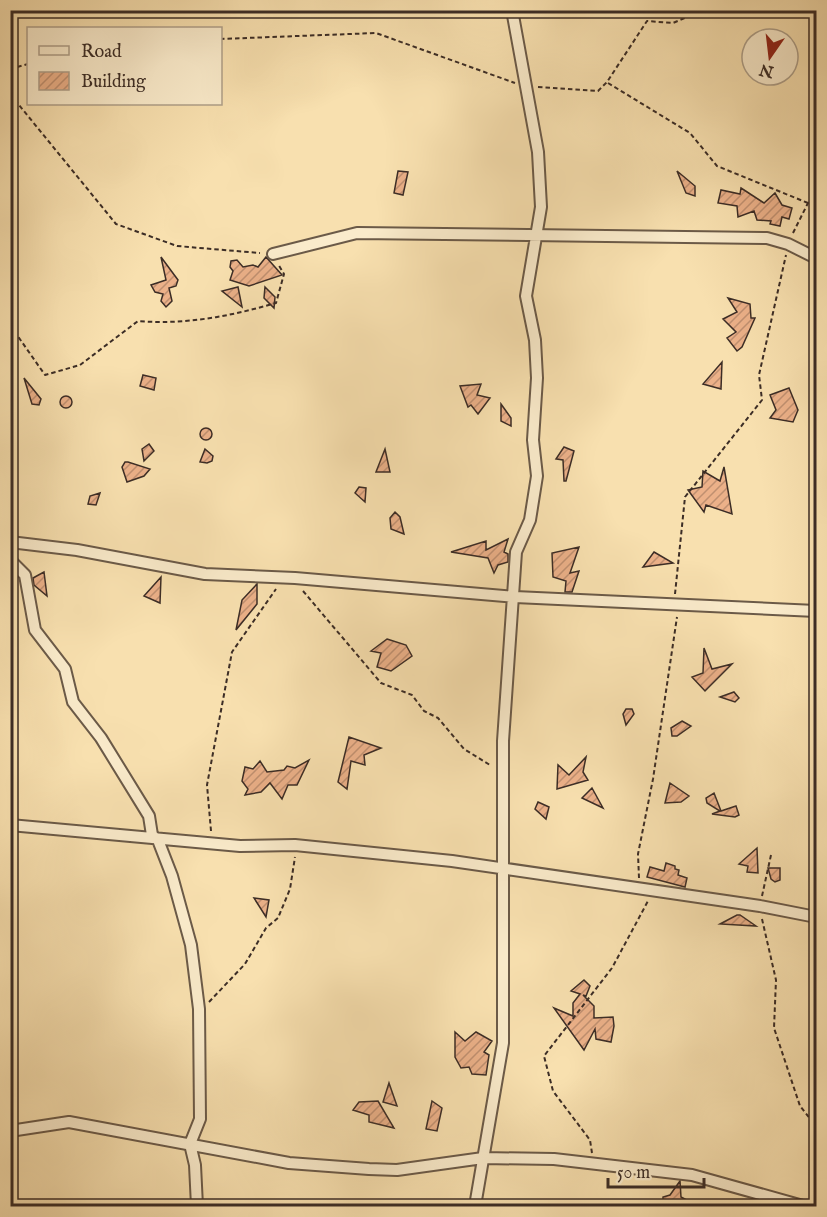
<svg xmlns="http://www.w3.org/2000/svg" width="827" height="1217" viewBox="0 0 827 1217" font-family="'IM FELL English',serif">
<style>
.building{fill:url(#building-hatch);stroke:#3c2d26;stroke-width:1.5}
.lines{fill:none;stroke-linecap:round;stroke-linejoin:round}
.minor-casing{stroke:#6b5a48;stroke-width:14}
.path{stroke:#3c2d26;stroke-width:2;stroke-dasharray:4.5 3;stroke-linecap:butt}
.minor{stroke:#faebcb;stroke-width:10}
</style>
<defs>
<pattern id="building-hatch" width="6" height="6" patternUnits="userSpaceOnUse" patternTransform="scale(1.5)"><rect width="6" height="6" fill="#ecb189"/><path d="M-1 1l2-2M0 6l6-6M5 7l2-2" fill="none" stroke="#c09070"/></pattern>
</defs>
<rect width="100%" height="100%" fill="#f8e0af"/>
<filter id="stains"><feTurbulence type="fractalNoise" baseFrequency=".00333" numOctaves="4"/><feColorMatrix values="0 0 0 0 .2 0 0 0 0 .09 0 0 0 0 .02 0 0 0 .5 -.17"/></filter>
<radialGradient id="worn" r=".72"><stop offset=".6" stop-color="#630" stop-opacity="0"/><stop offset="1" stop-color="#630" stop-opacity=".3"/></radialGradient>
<path class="building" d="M398,171L408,172L403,195L394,193Z
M677,171L695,186V196L686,193Z
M741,188L764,203L775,193L782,205L792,208L789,219L782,217L780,226L770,224L771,221L757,220L754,211L738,217L737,206L718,203L721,190L740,194Z
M161,257L178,280L176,286L169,288L172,301L166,307L161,301L163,294L155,292L151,285L166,280Z
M266,257L282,275L249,286L230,280L233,271L230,267L231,261L237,260L243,267L253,265L258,267Z
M238,287L242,307L222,291Z
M265,287L275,297L274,308L264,298Z
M728,298L750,304L751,318H755L742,347L737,351L727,338L736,332L723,319L737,312Z
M722,362L721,389L703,384Z
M143,375L156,378L154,390L140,386Z
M24,378L41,399L39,405L32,404Z
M481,384L477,395L490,398L478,414L471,405L468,407L460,386Z
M789,388L798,410L793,422L770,418L776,410L770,395Z
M60 402a6 6 0 1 1 12 0a6 6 0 1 1-12 0Z
M501,404L511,418V426L501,421Z
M200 434a6 6 0 1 1 12 0a6 6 0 1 1-12 0Z
M149,444L154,451L144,461L142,449Z
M564,447L574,451L566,481H564L563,460L556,459Z
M205,449L213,456L212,461L207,463L200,462Z
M385,449L390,472H376Z
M125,462H128L150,469L144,476L127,482L122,467Z
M724,467L732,514L706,505L704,512L688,490L702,487L703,471L720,481Z
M359,487L366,488L365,502L355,493Z
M100,493L96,505L88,504L90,496Z
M395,512L400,517L404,534L391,529L390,518Z
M508,539L504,552L508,554V562L498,565L494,573L488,558L451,552L486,541V550Z
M579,547L570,573L579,571L572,592H565L566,581L553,577L552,553Z
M654,552L673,563L643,567Z
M44,572L47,596L34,585L33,578Z
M161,577L160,603L144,596Z
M257,584V604L236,630L242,600Z
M387,639L406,645L412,656L391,671L377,667L381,653L371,651Z
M704,648L712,669L732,664L705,691L692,677L703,673Z
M734,692L739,698L735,702L720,697Z
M626,709H632L634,714L626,725L623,714Z
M682,721L691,726L677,736H672L671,728Z
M349,737L381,748L364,755L365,765L351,761L347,789L338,782Z
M586,757L583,772L588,780L557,789L558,765L569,775Z
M309,760L297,785H288L282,799L270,783L261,792L245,795L248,789L242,781L245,767L253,769L260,761L267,772L284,770L287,766L295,768Z
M670,783L689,796L681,802L665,803Z
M592,788L603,808L582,798Z
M714,793L721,811L736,806L739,815L735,817L712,814L720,811L707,803L706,798Z
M538,802L549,807L546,819L535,809Z
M757,848L758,873L747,872L748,866L739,864Z
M666,863L675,866V869L679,870L678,875L687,878L685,887L647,877L650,867L664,871Z
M768,868H780V880L775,882L771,879Z
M254,898L269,900L266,917Z
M737,915H740L756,926L720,924Z
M584,980L590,986L586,996L583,995L594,1006V1018L613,1017L614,1026L611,1042L596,1039L595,1029L584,1050L554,1008L573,1016V1003L580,994L571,991Z
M455,1032L465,1041L476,1032L492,1041L484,1052L489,1055L486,1075L472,1074L469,1067L461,1068L455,1057Z
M389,1083L397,1106L383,1102Z
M378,1101L394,1128L369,1122V1115L353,1110L359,1102Z
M432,1101L442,1108L437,1131L426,1129Z
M680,1181L681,1197L698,1206H663V1197L670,1195Z"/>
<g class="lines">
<defs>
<path id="minor" d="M273,254L357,233L767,238L788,244L816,258
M10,542L77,550L205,574L295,578L515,597L816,611
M10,560L25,575L35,630L65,669L73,702L101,738L149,816L152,835L158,840L172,876L191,945L199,1009L200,1119L190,1144L195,1165L197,1206
M10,825L240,846L295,845L452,861L760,906L816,917
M10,1131L69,1122L289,1163L369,1169L397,1170L483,1158L554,1159L692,1175L803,1206
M475,1206L503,1043V741L516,552L530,520L537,476L533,440L537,378L535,340L526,296L541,207L538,152L512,10"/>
</defs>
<use href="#minor" class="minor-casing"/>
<path class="path" d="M220,39L376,33L515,83
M10,69L28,64
M608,83L690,133L717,166L808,203
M538,87L598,91L607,82L647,21L673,23L703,10
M10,94L116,224L177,246L260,253
M793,233L808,203L816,201
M10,325L45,375L80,365L138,321C186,325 231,316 276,303L284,274L278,264
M303,591L381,683L412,695L424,711L438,718L464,749L490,765
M675,594L685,497L762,400L759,375L786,255
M211,831L207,785L232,652L276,589
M639,878L638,854L653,779L677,617
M762,896L771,855
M762,919L776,980L774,1028L800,1106L816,1126
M209,1002L245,964L266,928L278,918L290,889L295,857
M592,1153L590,1140L553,1091L544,1056L612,968L648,901"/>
<use href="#minor" class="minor"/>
</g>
<rect width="827" height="1217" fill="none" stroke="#f8e0af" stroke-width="36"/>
<rect x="12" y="12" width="803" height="1193" fill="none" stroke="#3c2d26" stroke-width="3"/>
<rect x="18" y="18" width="791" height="1181" fill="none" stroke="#3c2d26" stroke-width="1.5"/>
<rect x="27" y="27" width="195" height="78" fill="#faebcb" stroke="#ae9f89" stroke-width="1.5"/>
<rect x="39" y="46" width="30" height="9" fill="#faebcb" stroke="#ae9f89" stroke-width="1.5"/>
<text x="81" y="57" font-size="18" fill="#3c2d26">Road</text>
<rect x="39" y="72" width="30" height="18" fill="url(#building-hatch)" stroke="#ae9f89" stroke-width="1.5"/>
<text x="81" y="87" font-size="18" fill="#3c2d26">Building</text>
<g transform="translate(770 57) rotate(194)"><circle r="28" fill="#faebcb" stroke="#ae9f89" stroke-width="1.5"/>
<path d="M0-4.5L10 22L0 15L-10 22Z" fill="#8f2418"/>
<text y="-9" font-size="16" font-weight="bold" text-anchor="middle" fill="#3c2d26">N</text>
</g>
<path d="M608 1178v9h96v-9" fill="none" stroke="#3c2d26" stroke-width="3"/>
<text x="617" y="1178" font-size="18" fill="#3c2d26" stroke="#faebcb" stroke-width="4.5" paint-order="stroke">50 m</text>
<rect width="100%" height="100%" filter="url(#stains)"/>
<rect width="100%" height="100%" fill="url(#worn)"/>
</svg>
